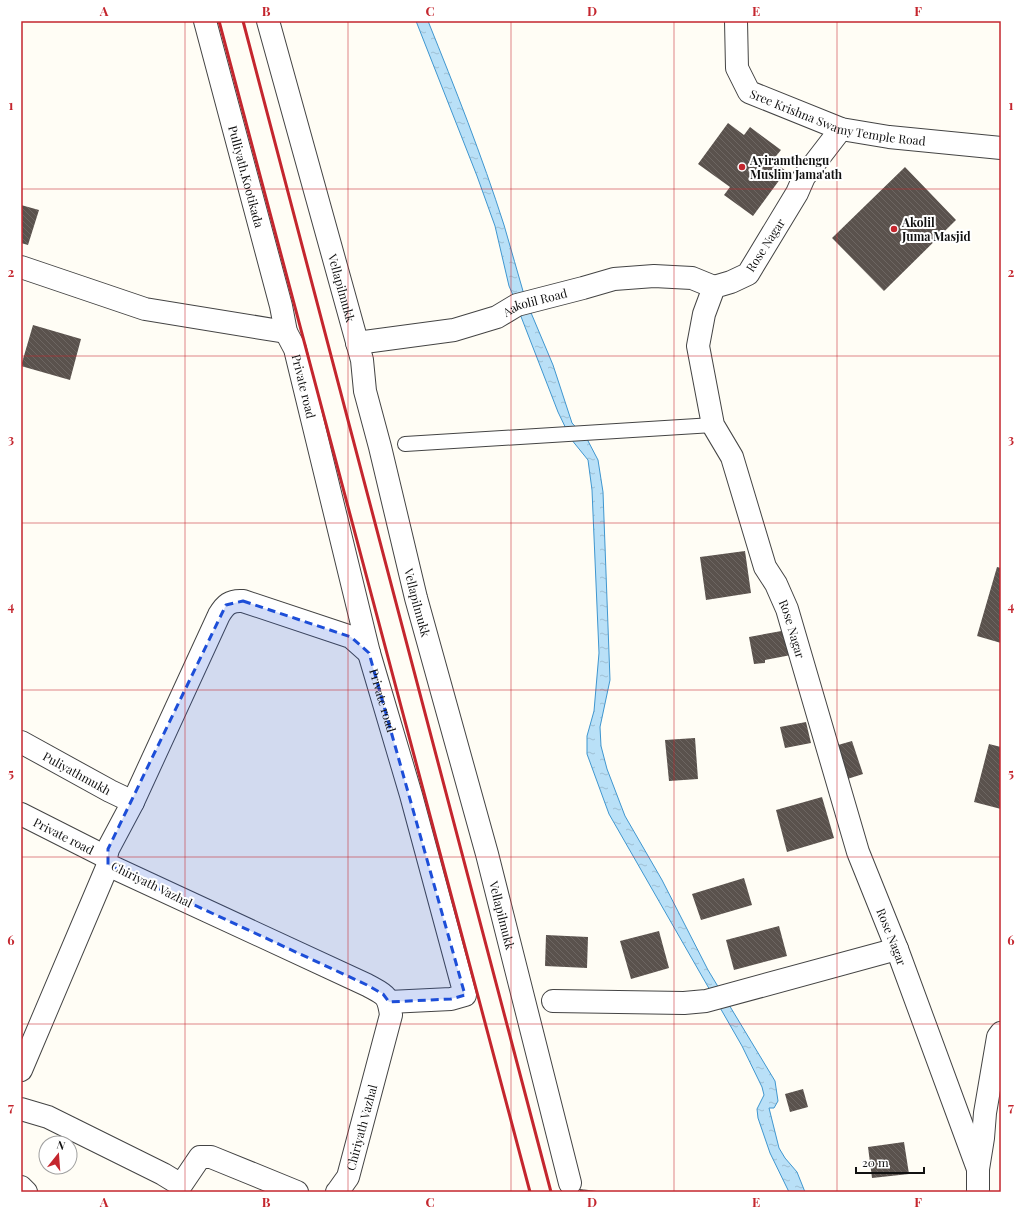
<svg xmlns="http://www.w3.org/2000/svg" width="1022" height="1213" viewBox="0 0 1022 1213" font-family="'Playfair Display',serif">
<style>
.water{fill:url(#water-ripples);stroke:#3f96cf}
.building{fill:url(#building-back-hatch)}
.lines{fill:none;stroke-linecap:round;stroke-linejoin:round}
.service-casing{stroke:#444;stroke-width:16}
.minor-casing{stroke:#444;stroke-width:24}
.service{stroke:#fff;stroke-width:14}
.minor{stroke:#fff;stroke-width:22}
.rail{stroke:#c4262e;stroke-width:3}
.marked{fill:#1d4ed8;fill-opacity:0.2;stroke:#1d4ed8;stroke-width:3;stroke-dasharray:8 5;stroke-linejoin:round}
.grid{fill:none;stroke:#c4262e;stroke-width:1;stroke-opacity:0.55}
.poi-dot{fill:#c4262e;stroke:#fff;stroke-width:1.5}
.labels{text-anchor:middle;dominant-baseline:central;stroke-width:4;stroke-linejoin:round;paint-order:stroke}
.street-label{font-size:12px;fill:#111;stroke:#fff}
.poi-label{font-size:12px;font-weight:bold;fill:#111;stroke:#fff;text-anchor:start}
.neatline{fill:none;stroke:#c4262e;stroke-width:1.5}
.grid-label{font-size:13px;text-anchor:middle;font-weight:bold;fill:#c4262e}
</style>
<defs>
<pattern id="water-ripples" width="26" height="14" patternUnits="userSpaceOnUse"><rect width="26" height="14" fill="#b9e0f7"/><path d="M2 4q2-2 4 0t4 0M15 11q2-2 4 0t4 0" fill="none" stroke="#9ebfd3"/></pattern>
<pattern id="building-back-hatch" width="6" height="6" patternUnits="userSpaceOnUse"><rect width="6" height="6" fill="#5a524d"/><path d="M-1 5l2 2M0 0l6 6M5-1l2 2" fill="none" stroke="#6d6662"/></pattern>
</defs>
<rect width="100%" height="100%" fill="#fffdf5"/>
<path class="water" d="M416,21H428C455,88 482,156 504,225C511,249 518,274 525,298L516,302L509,286L495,226L477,176Z
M529,308L553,365L572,423L587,439L598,460L603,492L610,680L600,727L601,746L607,769L625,816L662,880L708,970L775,1081L778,1101L774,1108H769L779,1148L785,1158L797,1172L805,1192H789L770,1153L758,1118L757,1109L764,1095L762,1087L742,1046L609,814L587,754V736L594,711L599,653L592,490L588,460L571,439L558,412L520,314Z"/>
<path class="building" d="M728,123L744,135L750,127L781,150L772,161L786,171L753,216L724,195L730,187L698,164Z
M905,167L956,220L884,291L832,238Z
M21,205L39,210L28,245L21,243Z
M33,325L81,339L70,380L21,366Z
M745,551L751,593L706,600L700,557Z
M997,567L1001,568V643L977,636Z
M787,630L791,655L765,660V663L754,664L749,637Z
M806,722L811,743L785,748L780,727Z
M695,738L698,779L669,781L665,740Z
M852,741L863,774L841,781L831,747Z
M989,744L1001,747V809L974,802Z
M822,797L834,838L787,852L776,810Z
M744,878L752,905L701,920L692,894Z
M779,926L787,956L734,970L726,940Z
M659,931L669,968L631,979L620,941Z
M546,935L588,937L587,968L545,966Z
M803,1089L808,1107L790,1112L785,1094Z
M904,1142L909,1174L872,1178L868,1147Z
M580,1189L597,1191V1192H580Z"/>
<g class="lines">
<defs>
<path id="service" d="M405,444L713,425"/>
<g id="minor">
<path id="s1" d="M205,21L281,306L286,332L295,349L369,653L411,795L465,995L451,999L389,1002"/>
<path id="s2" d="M268,21L362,360L365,391L380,447L416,598L487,854L570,1183"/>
<path id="s3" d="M736,21L737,68L749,92L841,129L889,137L1001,148"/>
<path id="s4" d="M841,129L804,177L797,193L748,274L731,282L714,287L704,314L698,346L713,425L732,457L765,567L776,584L787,609L858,852L897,949L978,1169"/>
<path d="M21,267L145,309L286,332"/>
<path id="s5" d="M357,343L454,330L497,317L517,305L583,288L614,279L654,276L692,278L714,287"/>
<path id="s6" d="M21,742L110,791L133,802"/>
<path id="s7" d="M21,814L106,857"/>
<path d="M553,1001L684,1003L706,1001L897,949"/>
<path d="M21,1070L108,865"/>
<path d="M21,1109L48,1117L163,1174L181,1185L200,1157H211L297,1192"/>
<path d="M21,1187L26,1192"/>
<path id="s8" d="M337,1192L338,1191L348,1177L391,1015C388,994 385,995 367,985L108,865L106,857L108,849L133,802L219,615C225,605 230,600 243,601L351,637L369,653"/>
<path d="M978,1192V1169L983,1138L985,1113L998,1037L1001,1033"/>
</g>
</defs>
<use href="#service" class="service-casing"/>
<use href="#minor" class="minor-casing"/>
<use href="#service" class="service"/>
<use href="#minor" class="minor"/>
<path class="rail" d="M219,21L530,1192
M243,21L551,1192"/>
</g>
<path class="marked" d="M243,601L351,637L369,653L465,995L451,999L389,1002L383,994L367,985L108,865V849L226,605Z"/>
<path class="grid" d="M185,21V1192M348,21V1192M511,21V1192M674,21V1192M837,21V1192M21,189H1001M21,356H1001M21,523H1001M21,690H1001M21,857H1001M21,1024H1001"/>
<g class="poi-dot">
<circle cx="742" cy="167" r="4"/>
<circle cx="894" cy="229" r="4"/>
</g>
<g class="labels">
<g class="street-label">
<text stroke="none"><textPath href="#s3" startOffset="167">Sree Krishna Swamy Temple Road</textPath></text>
<text stroke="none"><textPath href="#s1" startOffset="161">Pulliyath,Kootikada</textPath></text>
<text transform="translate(765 245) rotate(-57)">Rose Nagar</text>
<text stroke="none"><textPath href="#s2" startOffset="277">Vellapilmukk</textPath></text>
<text stroke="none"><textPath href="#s5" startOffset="184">Aakolil Road</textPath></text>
<text stroke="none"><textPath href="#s1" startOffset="379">Private road</textPath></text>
<text stroke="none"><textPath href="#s2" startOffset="601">Vellapilmukk</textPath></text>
<text stroke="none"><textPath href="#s4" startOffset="571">Rose Nagar</textPath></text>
<text stroke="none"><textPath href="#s1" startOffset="703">Private road</textPath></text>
<text stroke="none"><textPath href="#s6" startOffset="64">Puliyathmukh</textPath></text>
<text stroke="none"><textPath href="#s7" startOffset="48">Private road</textPath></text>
<text transform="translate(152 884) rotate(26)">Chiriyath Vazhal</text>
<text stroke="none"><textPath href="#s2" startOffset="925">Vellapilmukk</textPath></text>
<text stroke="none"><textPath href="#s4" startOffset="895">Rose Nagar</textPath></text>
<text stroke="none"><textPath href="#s8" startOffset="70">Chiriyath Vazhal</textPath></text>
</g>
<g class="poi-label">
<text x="750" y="160">Ayiramthengu<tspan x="750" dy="14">Muslim Jama'ath</tspan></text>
<text x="902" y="222">Akolil<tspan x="902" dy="14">Juma Masjid</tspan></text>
</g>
</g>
<rect width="1022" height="1213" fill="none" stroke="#ffffff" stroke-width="44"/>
<g transform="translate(58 1155) rotate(17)"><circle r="19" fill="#ffffff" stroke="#a0a0a0"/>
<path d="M0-3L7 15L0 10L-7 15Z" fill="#c4262e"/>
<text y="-6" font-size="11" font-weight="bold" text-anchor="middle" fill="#111111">N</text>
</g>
<path d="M856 1167v6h68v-6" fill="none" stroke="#111111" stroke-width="2"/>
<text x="862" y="1167" font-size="12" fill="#111111" stroke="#ffffff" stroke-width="3" paint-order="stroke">20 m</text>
<rect x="22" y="22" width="978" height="1169" class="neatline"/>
<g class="grid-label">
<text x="104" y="16">A</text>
<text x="266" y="16">B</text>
<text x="430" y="16">C</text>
<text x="592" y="16">D</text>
<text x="756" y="16">E</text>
<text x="918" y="16">F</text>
<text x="11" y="110">1</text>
<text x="1011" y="110">1</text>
<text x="11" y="277">2</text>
<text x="1011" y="277">2</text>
<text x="11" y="444">3</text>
<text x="1011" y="444">3</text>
<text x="11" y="611">4</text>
<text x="1011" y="611">4</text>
<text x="11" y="778">5</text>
<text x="1011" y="778">5</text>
<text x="11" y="945">6</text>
<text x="1011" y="945">6</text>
<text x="11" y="1112">7</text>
<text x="1011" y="1112">7</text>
<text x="104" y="1207">A</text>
<text x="266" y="1207">B</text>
<text x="430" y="1207">C</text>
<text x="592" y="1207">D</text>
<text x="756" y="1207">E</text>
<text x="918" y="1207">F</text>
</g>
</svg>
